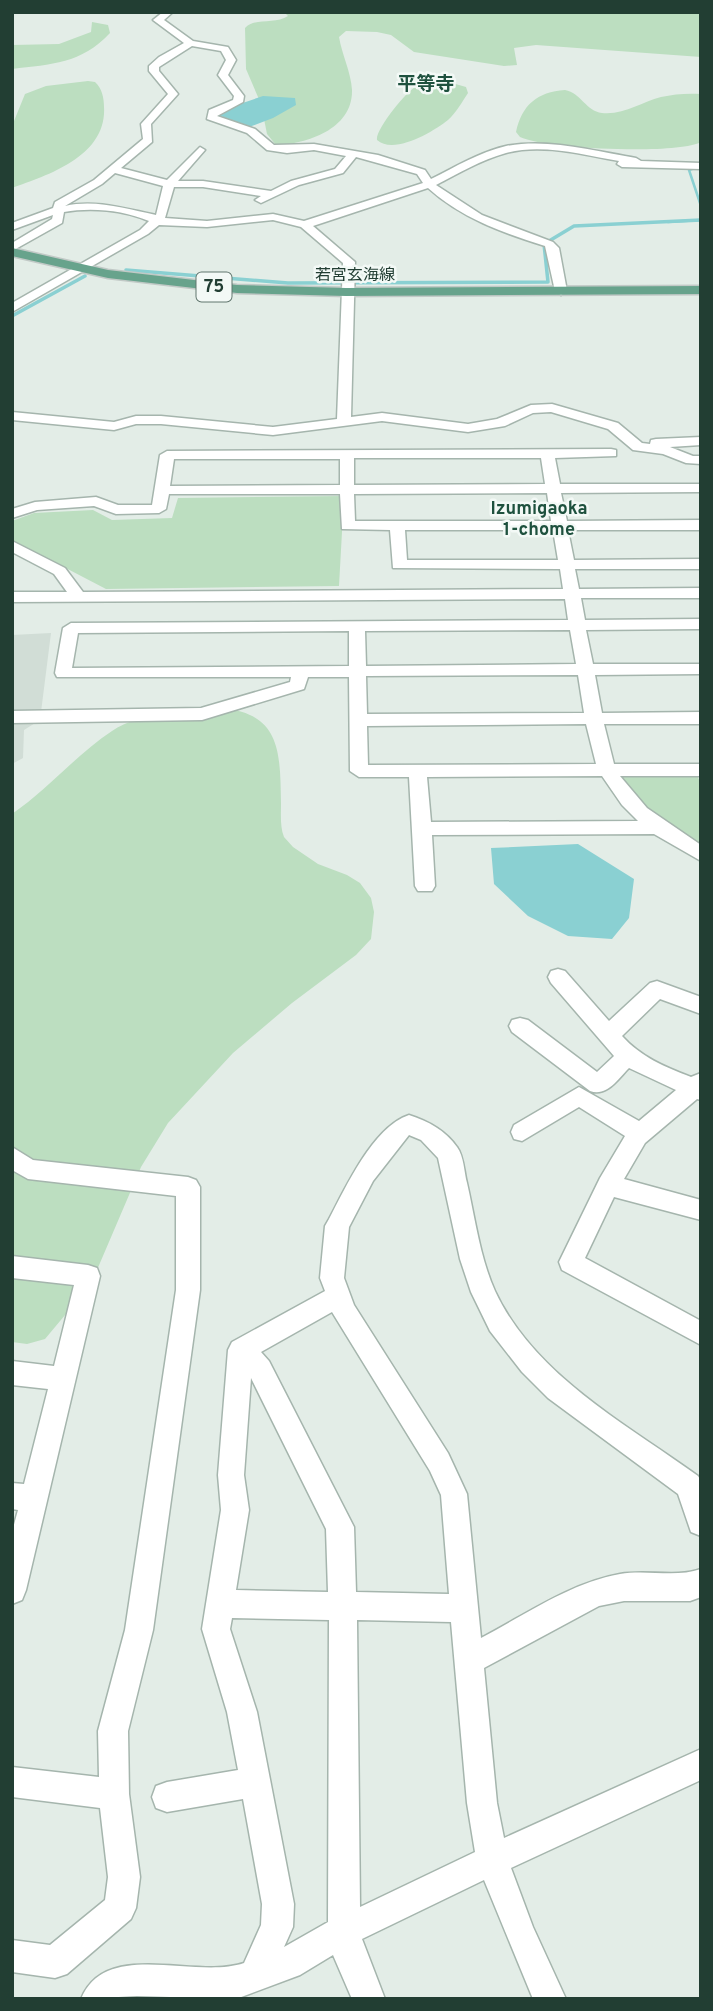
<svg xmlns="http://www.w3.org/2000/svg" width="713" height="2011" viewBox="0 0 713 2011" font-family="Overpass,'Noto Sans JP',sans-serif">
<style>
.built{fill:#d1ddd6}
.green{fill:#bcdec0}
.water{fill:#8ad0d2}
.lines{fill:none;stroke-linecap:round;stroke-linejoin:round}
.stream-far1{stroke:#8ad0d2;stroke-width:2.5}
.stream{stroke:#8ad0d2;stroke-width:3.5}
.minor-casing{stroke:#a5b5ad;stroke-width:3}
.major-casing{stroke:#c1c9c6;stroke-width:3}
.minor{fill:#fff;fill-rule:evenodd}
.major{fill:#67a38c;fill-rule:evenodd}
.labels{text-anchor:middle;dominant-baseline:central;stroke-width:5;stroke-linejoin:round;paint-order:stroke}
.far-street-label{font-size:16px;fill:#223e33;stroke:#f3f9f6}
.shield{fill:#f3f9f6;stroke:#61766e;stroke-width:2}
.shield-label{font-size:18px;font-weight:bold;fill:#223e33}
.far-neighbourhood-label{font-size:18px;font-weight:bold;fill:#1e513e;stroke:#f3f9f6}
.far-quarter-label{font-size:19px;font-weight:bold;fill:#1e513e;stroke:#f3f9f6}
</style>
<rect width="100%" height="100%" fill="#e3ede7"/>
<path class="built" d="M51,633L40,720L24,730L23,758L12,764V635Z"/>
<path class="green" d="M284,12H701V57L536,45L514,48L517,65L504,66L414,52L391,35L377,32L346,31L339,37C342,55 351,72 352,90C353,129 307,144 276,145L267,134L261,104L246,69L245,28C255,17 275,25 288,16Z
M92,22L108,25L110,33C81,64 52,64 12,69V45L59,44L91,32Z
M88,81L95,82C102,88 104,98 104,107C107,156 49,175 12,188V126L25,94L46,86Z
M452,83L466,87L468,93C462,102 456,113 448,120C433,132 394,155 377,140C375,130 407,90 417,86C427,82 441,83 452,83Z
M565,90C581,93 586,111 602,113C625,115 641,102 661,97C674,94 688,93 701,94V142C678,155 544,149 520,137L516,132C522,105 537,92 565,90Z
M344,496L339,586L106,589L12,540V521L34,513L93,510L112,520L172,518L178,498Z
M222,708C282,714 280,754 281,804C281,815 280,827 284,837L293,847L318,864L347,875L360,883L371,898L374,912L371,939L356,955L292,1003L233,1053L168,1123L141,1167L91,1284L45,1339L27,1344L12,1342V814C48,789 76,755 112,731C141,711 188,711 222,708Z
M697,775L701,784V847C672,830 634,809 622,777Z"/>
<path class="water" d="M263,96L295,98L296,105L273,118L249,127L218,115L225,109Z
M578,844L634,879L629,918L612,939L568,936L528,916L494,884L491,848Z"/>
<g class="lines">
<path class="stream-far1" d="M698,167L689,170L701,206
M668,222L701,220"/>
<path class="stream" d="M126,270L288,283L548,282L544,244L574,226L701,220
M12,316L85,276"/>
<defs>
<path id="minor" d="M163,12H173L164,20L193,41L228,47L236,60L228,75L244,96L243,102L217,116L255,129L274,145L314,144L378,155L425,170L431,179C455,167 480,152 506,146C549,138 594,151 636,158L641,161L701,163V169L622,167L617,164L619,161C584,155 542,143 506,153C481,160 459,173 436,185L482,215L553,242L559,248L567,291L561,295L555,291L545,246C503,233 461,218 428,188L313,226L355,262L351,417L382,413L468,424L497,419L531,405L552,404L618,423L642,443L650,444L651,440L656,439L701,437V445L670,447L693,456H701V464L686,463L663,454L633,450L608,429L551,412L533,413L505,426L468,432L382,421L273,435L161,424H136L114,430L12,420V412L114,422L136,416H161L273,427L337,419L343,263L301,227L273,220L207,227L159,225L148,234L12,312V303L140,230L149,221C123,210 91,207 64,212L62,223L12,251V243L52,219L53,215L12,230V223L53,208L55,202L94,180L143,139L141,124L168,94L149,71V66L159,57L184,43L153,20ZM192,46L221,51L226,60L218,75L234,96L233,100L209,110L207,119L247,133L267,150L287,153L314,150L346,156L335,169L291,181L271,191L203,181H178L205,150L200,147L167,180L121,168L152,142L151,124L178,94L159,71V67ZM356,157L417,174L423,183L304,221L273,214L207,221L165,218L174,187H203L261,196L255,200L261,203L299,185L343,173ZM115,173L163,186L156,215C126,209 96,199 65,206L102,184Z
M611,449L616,450V456L555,458L560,484H701V492L561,493L567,521L701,520V530H568L574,560L701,559V569H575L579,589L701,588V598H581L585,620L701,619V629L586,630L593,664H701V674L595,675L602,713L701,712V724H604L614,764H701V776H620L647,808L701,845V861L654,834L432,835L435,886L432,891H418L415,886L409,777H359L350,771L349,677H308L304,689L202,720L12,723V711L201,708L290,682L291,677H57L55,673L63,628L71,623L568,620L565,599L12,602V592H67L54,574L12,552V541L65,568L83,592L563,589L560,569L393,568L390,530L342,529L340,494H169L166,509L159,513L116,514L94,506L37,510L12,518V509L35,502L96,497L118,505H152L160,455L167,451ZM354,458H541L545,484L354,485ZM174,459H340V485L170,486ZM547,493L551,521H355L354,494ZM405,530H553L558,560H407ZM570,630L576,664L366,666L365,631ZM349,631V666L72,668L78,633ZM578,675L584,713L367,714L366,676ZM586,724L596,764L368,765L367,726ZM602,776L622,805L638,821L431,822L427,777Z
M558,969L565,971L609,1021L650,983L657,981L701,997V1014L660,999L622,1036C641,1057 665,1067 691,1077L701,1073V1100L697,1099L645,1143L624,1179L701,1200V1220L614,1197L585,1258L701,1321V1345L562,1270L559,1262L600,1178L625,1136L579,1107L522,1141L514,1139L511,1132L514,1125L579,1087L639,1121L676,1090L629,1068C618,1079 607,1097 590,1091L512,1032L509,1026L512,1020L520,1018L528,1020L597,1072L614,1056L551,983L548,977L551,971Z
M409,1115C428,1121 445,1130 457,1147C464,1156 464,1172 467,1183C475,1218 480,1258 495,1291C534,1375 626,1424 698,1476L701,1481V1536L691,1532L678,1494L548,1398L522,1372L490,1331L471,1292L460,1259L438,1158L421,1140L409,1135L373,1181L349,1227L344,1278L354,1305L448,1453L467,1494L481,1638C525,1615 570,1583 620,1574C646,1569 675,1578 701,1569V1597L690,1601H624L599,1606L484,1668L497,1803L504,1838L701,1749V1780L511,1868L533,1927L566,1999H533L484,1880L362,1939L385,1999H352L333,1955L300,1975L236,1999L137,1996L81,1999C106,1938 195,1980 244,1963L261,1925L262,1904L243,1799L167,1812L156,1808L152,1797L156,1786L167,1782L238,1770L227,1712L202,1629L221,1510L218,1475L228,1350L232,1342L325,1291L320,1278L325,1226L329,1219C346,1187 373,1127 409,1115ZM332,1312L430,1471L441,1495L449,1594L356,1592L354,1527L269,1361L261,1352ZM251,1378L326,1529L328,1592L236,1590L249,1510L244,1475ZM232,1618L329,1620L328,1922L284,1947L293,1927L294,1904L257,1712L230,1629ZM357,1620L451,1622L467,1803L475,1852L360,1907Z
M12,1147L33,1160L188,1177L196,1180L200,1187V1290L153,1630L128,1731L129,1794L140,1877L136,1908L131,1919L67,1974L55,1978L12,1972V1940L50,1945L105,1900L108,1877L100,1808L12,1797V1767L99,1777L98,1731L125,1630L176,1290V1196L28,1179L12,1170Z
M12,1256L88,1265L97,1268L100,1276L26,1590L22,1600L12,1604V1532L18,1510L12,1509V1483L24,1484L48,1389L12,1385V1361L54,1366L74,1285L12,1278Z"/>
<path id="major" d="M12,248L108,270L237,285L346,288L701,286V294L346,296L237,293L108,278L12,256Z"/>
</defs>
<use href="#minor" class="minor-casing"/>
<use href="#major" class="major-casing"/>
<use href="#minor" class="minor"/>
<use href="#major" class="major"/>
</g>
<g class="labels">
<g class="far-street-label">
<text x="355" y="276">若宮玄海線</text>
</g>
<rect class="shield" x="196.5" y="272.5" width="35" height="29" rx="5"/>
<g class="shield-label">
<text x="214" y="287">75</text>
</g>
<g class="far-neighbourhood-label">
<text x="539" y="509">Izumigaoka<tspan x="539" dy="21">1-chome</tspan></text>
</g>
<g class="far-quarter-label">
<text x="426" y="85">平等寺</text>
</g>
</g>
<rect width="713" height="2011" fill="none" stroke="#223e33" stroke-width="28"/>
</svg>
